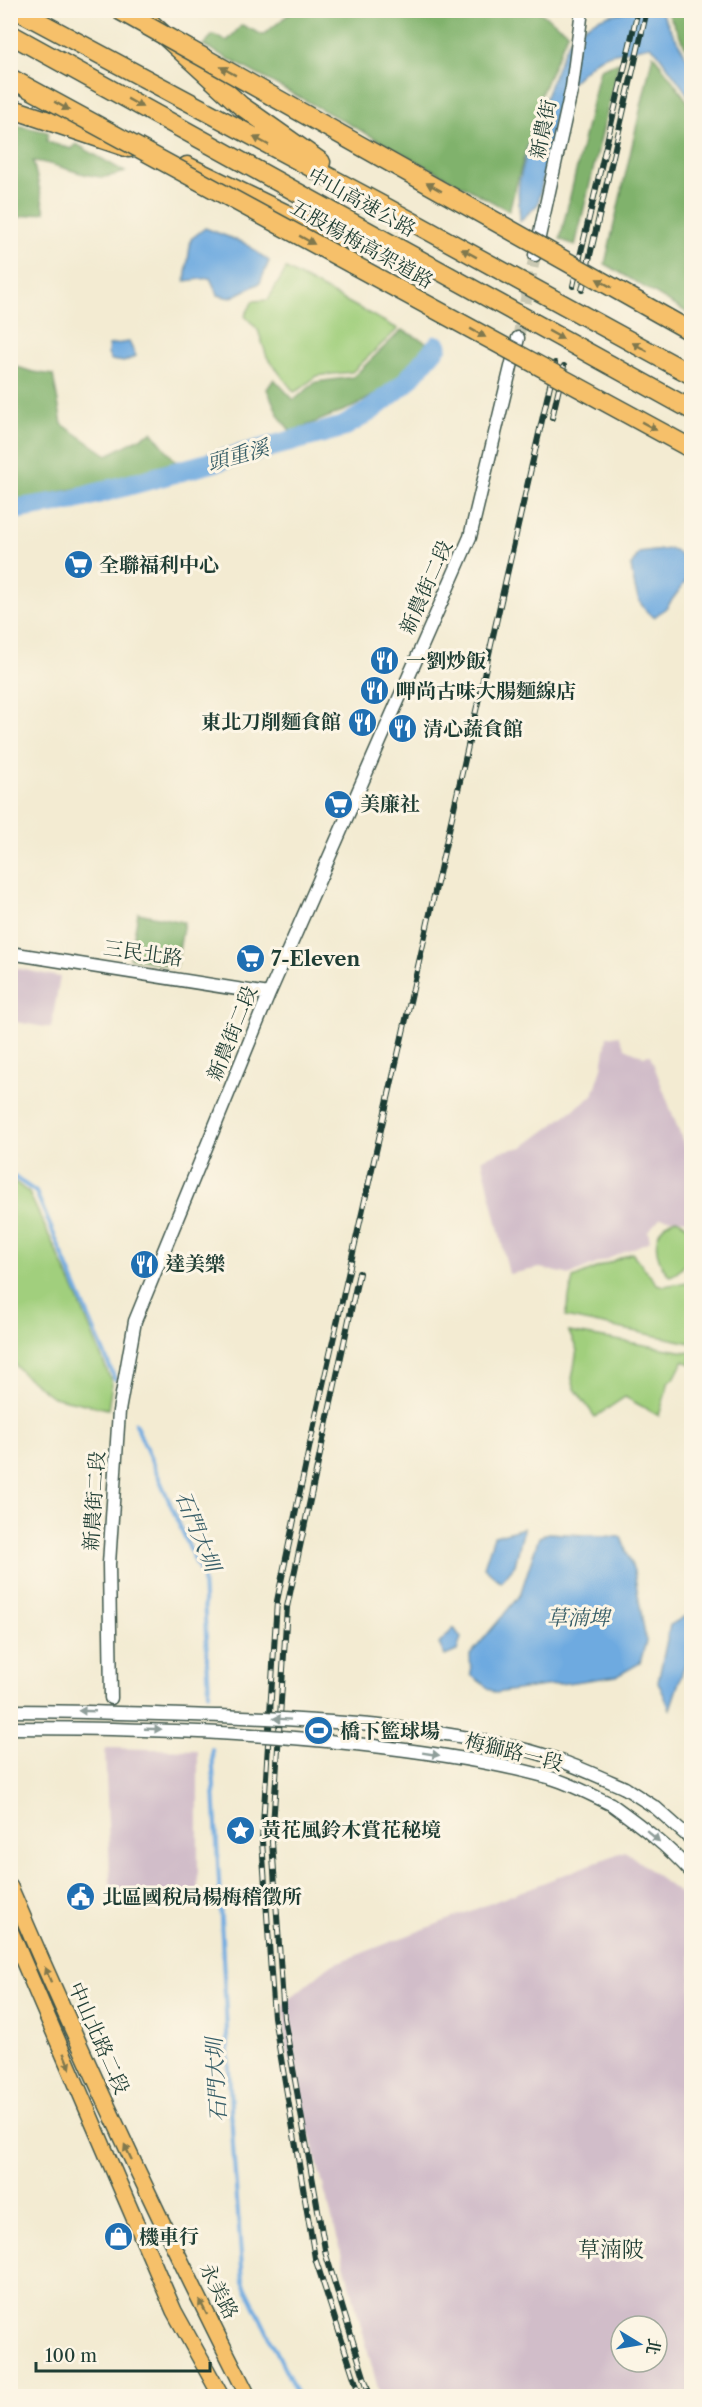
<svg xmlns="http://www.w3.org/2000/svg" width="702" height="2407" viewBox="0 0 702 2407" font-family="'Libre Caslon Text','Noto Serif TC',serif">
<style>
.industrial{fill:#d1bdc9;fill-rule:evenodd}
.green{fill:#a1cf7d;stroke:#608658;stroke-width:1.5}
.forest{fill:#80b26c;stroke:#507850;stroke-width:1.5}
.water{fill:#6eaae0;stroke:#46748a;stroke-width:1.5}
.lines{fill:none;stroke-linecap:round;stroke-linejoin:round}
.stream{stroke:#6eaae0;stroke-width:4}
.river{stroke:#6eaae0;stroke-width:21}
.tertiary-tunnel{stroke:#c9c8b2;stroke-width:12;stroke-dasharray:12 6;stroke-linecap:butt}
.tertiary-casing{stroke:#3f574c;stroke-width:15}
.primary-casing{stroke:#3f574c;stroke-width:18}
.motorway-casing{stroke:#3f574c;stroke-width:21}
.tertiary{stroke:#fff;stroke-width:12}
.primary{stroke:#f6c06b;stroke-width:15}
.motorway{stroke:#f6c06b;stroke-width:18}
.rail-casing{stroke:#1f3d34;stroke-width:6}
.rail{stroke:#fcf5e5;stroke-width:4;stroke-dasharray:11;stroke-linecap:butt}
.tertiary-bridge-casing{stroke:#3f574c;stroke-width:15;stroke-linecap:butt}
.motorway-bridge-casing{stroke:#3f574c;stroke-width:21;stroke-linecap:butt}
.tertiary-bridge{stroke:#fff;stroke-width:12}
.motorway-bridge{stroke:#f6c06b;stroke-width:18}
.oneway{fill:#80784d}
.oneway2{fill:#8f9e9a}
.labels{text-anchor:middle;dominant-baseline:central;stroke-width:6;stroke-linejoin:round;paint-order:stroke}
.street-label{font-size:20px;fill:#1f3d34;stroke:#fcf5e5}
.poi-label{font-size:20px;font-weight:bold;fill:#1f3d34;stroke:#fcf5e5;text-anchor:start}
.water-label{font-size:21px;font-style:italic;fill:#375e68;stroke:#fcf5e5}
.quarter-label{font-size:22px;fill:#1f3d34;stroke:#fcf5e5}
</style>
<rect width="100%" height="100%" fill="#fcf5e5"/>
<filter id="ink" filterUnits="userSpaceOnUse"><feTurbulence type="fractalNoise" baseFrequency=".0167" numOctaves="2"/><feDisplacementMap in="SourceGraphic" scale="12" xChannelSelector="R" yChannelSelector="G"/><feConvolveMatrix kernelMatrix="1 2 1 2 8 2 1 2 1" color-interpolation-filters="sRGB"/></filter>
<filter id="wash" filterUnits="userSpaceOnUse"><feTurbulence type="fractalNoise" baseFrequency=".008" numOctaves="4" result="noise"/><feDisplacementMap in="SourceGraphic" scale="24" xChannelSelector="R" yChannelSelector="G"/><feGaussianBlur stdDeviation="1.35" result="paint"/><feColorMatrix in="noise" values="0 0 0 0 0 0 0 0 0 0 0 0 0 0 0 0 0 1.4 0 .05"/><feComposite in="paint" operator="in"/></filter>
<g filter="url(#wash)">
<rect width="100%" height="100%" fill="#f3ebd2"/>
<path class="industrial" d="M10,967L60,977L51,1028L11,1021Z
M619,1035L625,1048L643,1056L650,1055L691,1163V1220L660,1218L648,1231L650,1241L570,1275L540,1268L509,1274L482,1159L502,1151L523,1147L593,1095L602,1068L607,1037Z
M105,1748L198,1750V1893L111,1901Z
M625,1851L691,1902V2396H380L285,2044L284,2003L329,1966ZM621,2326H657V2362H621Z"/>
<path class="green" d="M286,269L398,329L352,372L316,376L302,388L294,392L267,357L258,330L245,316L253,301L268,300Z
M11,1179L29,1193L75,1291L112,1383L108,1409L53,1397L24,1375L11,1360Z
M676,1219C702,1228 692,1269 670,1276C653,1259 649,1228 676,1219Z
M632,1253L657,1284L664,1286L687,1282L691,1289V1343L565,1317L573,1278Z
M569,1332L691,1353V1364L683,1361L674,1379L669,1381L659,1416L625,1397L595,1417L575,1389L572,1379L577,1350Z"/>
<path class="forest" d="M294,10L538,11L568,32L542,92L509,211L203,45L213,35L227,41L242,25L263,35Z
M667,11H691V58Z
M653,54L691,106V315L605,264Z
M619,62L575,246L560,239L600,69Z
M11,124L48,132L47,142L72,149L76,144L125,172C118,174 109,177 102,177C79,176 57,163 33,161L45,212L11,219Z
M402,330L428,343L390,386L355,406L291,432L279,416L267,389L274,379L294,400L316,382L353,377Z
M11,365L33,372L53,375L62,424L107,455L152,432L176,462L94,485L11,502Z
M138,913L184,922L176,967L130,958Z"/>
<path class="water" d="M652,10L661,12L691,65V99L657,52L650,46L610,54L596,60L560,93L538,204L520,221C520,209 517,196 519,184C521,166 561,48 572,37C595,14 621,11 652,10Z
M205,228L244,243L269,261L260,283L230,298L218,295L210,278L185,281L191,239Z
M129,342L136,356L124,362L111,360L108,354L109,345Z
M669,549C684,551 686,564 689,577L666,608L654,617C636,607 634,584 631,566L639,553Z
M524,1528L515,1565L501,1582L484,1567L494,1536Z
M548,1533L621,1537L634,1571L646,1641L640,1663L617,1676L495,1693L471,1675L470,1655L520,1595L539,1537Z
M691,1613V1646L670,1709L658,1682L670,1625Z
M454,1628L461,1638L457,1651L445,1656L439,1644Z"/>
<g class="lines">
<path class="stream" d="M10,1174L36,1192L115,1379
M135,1423L203,1579L209,1693
M212,1749L233,2146L243,2282L298,2396"/>
<path class="river" d="M10,510L73,500L343,427L370,411L405,383L437,346"/>
</g>
</g>
<g filter="url(#ink)">
<g class="lines">
<path class="tertiary-tunnel" d="M518,338L535,255"/>
<defs>
<path id="tertiary" d="M535,255L572,87L582,10
M10,953L269,994
M111,1698L109,1564L119,1411L135,1321L269,994L470,537L518,338
M625,1788L656,1808L692,1840
M611,1804C640,1825 668,1846 692,1873"/>
<path id="primary" d="M10,1887C84,2060 163,2229 248,2396
M10,1930L174,2311L221,2396"/>
<path id="motorway" d="M17,10L387,208L692,375
M141,10L144,17L240,105L321,162
M10,34L692,410
M10,108L129,148
M187,166L307,224L387,252"/>
</defs>
<use href="#tertiary" class="tertiary-casing"/>
<use href="#primary" class="primary-casing"/>
<use href="#motorway" class="motorway-casing"/>
<use href="#tertiary" class="tertiary"/>
<use href="#primary" class="primary"/>
<use href="#motorway" class="motorway"/>
<defs>
<path id="rail" d="M573,286L638,10
M582,290L647,10
M552,418L564,366
M359,1273L287,1607L272,1842L284,2018L326,2255L370,2396
M360,2396L315,2258L274,2017L262,1841L277,1601L315,1420L555,363"/>
</defs>
<use href="#rail" class="rail-casing"/>
<use href="#rail" class="rail"/>
<defs>
<path id="tertiary-bridge" d="M10,1711C80,1711 150,1714 220,1716C320,1720 421,1725 518,1748C555,1756 591,1773 625,1788
M10,1728C126,1728 241,1731 356,1744C420,1751 486,1760 548,1777C570,1783 591,1795 611,1804"/>
<path id="motorway-bridge" d="M119,10L692,332
M10,78L692,449"/>
</defs>
<use href="#tertiary-bridge" class="tertiary-bridge-casing"/>
<use href="#motorway-bridge" class="motorway-bridge-casing"/>
<use href="#tertiary-bridge" class="tertiary-bridge"/>
<use href="#motorway-bridge" class="motorway-bridge"/>
</g>
<defs><path id="oneway-solid" d="M-6-.8H1V-3.2L6.5 0L1 3.2V.8H-6Z" transform="scale(1.5)"/></defs>
<g class="oneway">
<use href="#oneway-solid" transform="translate(228 71) rotate(-151)"/>
<use href="#oneway-solid" transform="translate(135 103) rotate(29)"/>
<use href="#oneway-solid" transform="translate(62 106) rotate(29)"/>
<use href="#oneway-solid" transform="translate(261 141) rotate(-152)"/>
<use href="#oneway-solid" transform="translate(434 187) rotate(-151)"/>
<use href="#oneway-solid" transform="translate(307 240) rotate(29)"/>
<use href="#oneway-solid" transform="translate(469 253) rotate(-151)"/>
<use href="#oneway-solid" transform="translate(604 283) rotate(-151)"/>
<use href="#oneway-solid" transform="translate(478 333) rotate(29)"/>
<use href="#oneway-solid" transform="translate(556 335) rotate(29)"/>
<use href="#oneway-solid" transform="translate(640 347) rotate(-151)"/>
<use href="#oneway-solid" transform="translate(649 426) rotate(29)"/>
<use href="#oneway-solid" transform="translate(48 1975) rotate(-113)"/>
<use href="#oneway-solid" transform="translate(67 2061) rotate(67)"/>
<use href="#oneway-solid" transform="translate(128 2152) rotate(-115)"/>
<use href="#oneway-solid" transform="translate(203 2307) rotate(-117)"/>
</g>
<g class="oneway2">
<use href="#oneway-solid" transform="translate(87 1711) rotate(-178)"/>
<use href="#oneway-solid" transform="translate(282 1719) rotate(-176)"/>
<use href="#oneway-solid" transform="translate(153 1729) rotate(2)"/>
<use href="#oneway-solid" transform="translate(431 1754) rotate(9)"/>
<use href="#oneway-solid" transform="translate(653 1836) rotate(41)"/>
</g>
</g>
<defs>
<symbol id="supermarket-disc" viewBox="-11 -11 22 22"><circle r="9.5" fill="#1f6fb2" stroke="#fcf5e5"/><path d="M-6-5.5h2.5l.6 2H6L4.5 2H-2.5L-4.4-4H-6ZM-1.5 3.2a1.3 1.3 0 1 0 .1 0ZM3 3.2a1.3 1.3 0 1 0 .1 0Z" fill="#fff"/></symbol>
<symbol id="restaurant-disc" viewBox="-11 -11 22 22"><circle r="9.5" fill="#1f6fb2" stroke="#fcf5e5"/><path d="M-5-6h1v4h1v-4h1v4h1v-4h1v5L-1.5 .5V6h-2V.5L-5-1ZM5-6V6H3V1.5H1.5Q1.5-4 5-6Z" fill="#fff"/></symbol>
<symbol id="stadium-disc" viewBox="-11 -11 22 22"><circle r="9.5" fill="#1f6fb2" stroke="#fcf5e5"/><path d="M0-5a6.5 5 0 1 0 0 10a6.5 5 0 1 0 0-10ZM-3.5-1.8h7v3.6h-7Z" fill="#fff"/></symbol>
<symbol id="sight-disc" viewBox="-11 -11 22 22"><circle r="9.5" fill="#1f6fb2" stroke="#fcf5e5"/><path d="M0-6L1.8-2.2L6-1.7L2.9 1.2L3.7 5.4L0 3.3L-3.7 5.4L-2.9 1.2L-6-1.7L-1.8-2.2Z" fill="#fff"/></symbol>
<symbol id="civic-disc" viewBox="-11 -11 22 22"><circle r="9.5" fill="#1f6fb2" stroke="#fcf5e5"/><path d="M-.6-6.5H3V-4.5H.6V-3L4-1V1h2V6H-6V1h2V-1L-.6-3ZM-1.2 2.5V6h2.4V2.5Z" fill="#fff"/></symbol>
<symbol id="shop-disc" viewBox="-11 -11 22 22"><circle r="9.5" fill="#1f6fb2" stroke="#fcf5e5"/><path d="M-5-2.5h2.3a2.7 3.5 0 0 1 5.4 0H5L5.5 6h-11ZM-1.5-2.5h3a1.5 2.3 0 0 0-3 0Z" fill="#fff"/></symbol>
</defs>
<g fill-rule="evenodd">
<use href="#supermarket-disc" x="62" y="548" width="33" height="33"/>
<use href="#restaurant-disc" x="368" y="644" width="33" height="33"/>
<use href="#restaurant-disc" x="358" y="674" width="33" height="33"/>
<use href="#restaurant-disc" x="346" y="706" width="33" height="33"/>
<use href="#restaurant-disc" x="386" y="712" width="33" height="33"/>
<use href="#supermarket-disc" x="322" y="788" width="33" height="33"/>
<use href="#supermarket-disc" x="234" y="942" width="33" height="33"/>
<use href="#restaurant-disc" x="128" y="1248" width="33" height="33"/>
<use href="#stadium-disc" x="302" y="1714" width="33" height="33"/>
<use href="#sight-disc" x="224" y="1814" width="33" height="33"/>
<use href="#civic-disc" x="64" y="1880" width="33" height="33"/>
<use href="#shop-disc" x="102" y="2220" width="33" height="33"/>
</g>
<g class="labels">
<g class="street-label">
<text transform="translate(543 129) rotate(-78)">新農街</text>
<text transform="translate(362 202) rotate(29)">中山高速公路</text>
<text transform="translate(362 244) rotate(29)">五股楊梅高架道路</text>
<text transform="translate(426 587) rotate(-66)">新農街二段</text>
<text transform="translate(143 953) rotate(8)">三民北路</text>
<text transform="translate(232 1033) rotate(-68)">新農街二段</text>
<text transform="translate(94 1501) rotate(-86)">新農街二段</text>
<text transform="translate(514 1752) rotate(14)">梅獅路一段</text>
<text transform="translate(99 2038) rotate(66)">中山北路二段</text>
<text transform="translate(219 2291) rotate(63)">永美路</text>
</g>
<g class="poi-label">
<text x="99" y="565">全聯福利中心</text>
<text x="406" y="661">一劉炒飯</text>
<text x="396" y="691">呷尚古味大腸麵線店</text>
<text x="341" y="722" text-anchor="end">東北刀削麵食館</text>
<text x="423" y="729">清心蔬食館</text>
<text x="360" y="804">美廉社</text>
<text x="271" y="959">7-Eleven</text>
<text x="165" y="1264">達美樂</text>
<text x="340" y="1731">橋下籃球場</text>
<text x="261" y="1830">黃花風鈴木賞花秘境</text>
<text x="102" y="1897">北區國稅局楊梅稽徵所</text>
<text x="139" y="2237">機車行</text>
</g>
<g class="water-label">
<text transform="translate(238 455) rotate(-15)">頭重溪</text>
<text transform="translate(198 1531) rotate(68)">石門大圳</text>
<text x="578" y="1617">草湳埤</text>
<text transform="translate(216 2080) rotate(-93)">石門大圳</text>
</g>
<g class="quarter-label">
<text x="611" y="2249">草湳陂</text>
</g>
</g>
<rect width="702" height="2407" fill="none" stroke="#fcf5e5" stroke-width="36"/>
<g transform="translate(639 2344) rotate(101)"><circle r="28" fill="#fcf5e5" stroke="#a4ab9e" stroke-width="1.5"/>
<path d="M0-4.5L10 22L0 15L-10 22Z" fill="#1f6fb2"/>
<text y="-9" font-size="16" font-weight="bold" text-anchor="middle" fill="#1f3d34">北</text>
</g>
<path d="M36 2362v9h174v-9" fill="none" stroke="#1f3d34" stroke-width="3"/>
<text x="45" y="2362" font-size="18" fill="#1f3d34" stroke="#fcf5e5" stroke-width="4.5" paint-order="stroke">100 m</text>
</svg>
